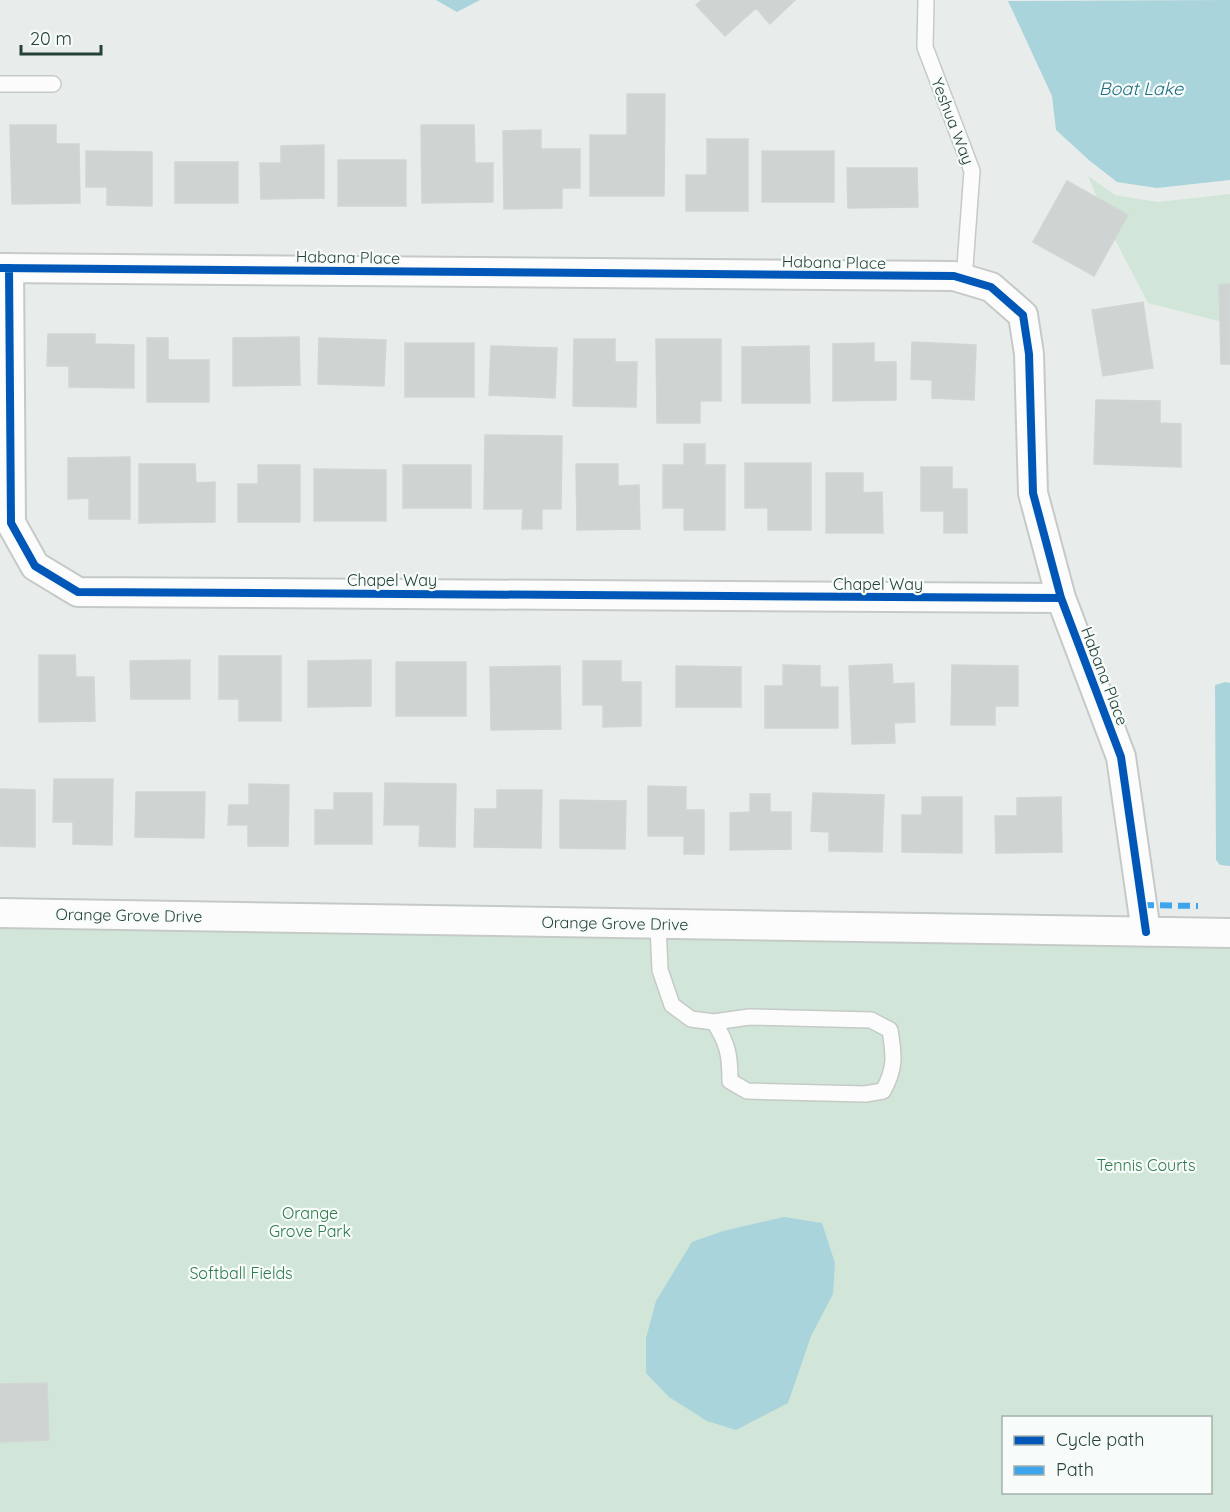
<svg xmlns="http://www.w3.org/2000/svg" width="1230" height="1512" viewBox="0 0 1230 1512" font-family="Quicksand,sans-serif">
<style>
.green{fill:#d1e6d8;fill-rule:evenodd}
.water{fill:#a9d4db}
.building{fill:#cfd4d2;stroke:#d1d6d4;stroke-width:1.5}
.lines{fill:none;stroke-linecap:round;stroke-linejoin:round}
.service-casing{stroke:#c5cac8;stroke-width:18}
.minor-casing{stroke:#c5cac8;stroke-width:32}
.service{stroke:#fcfcfc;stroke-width:15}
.minor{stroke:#fcfcfc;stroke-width:28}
.quiet{stroke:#3ea4ec;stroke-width:6;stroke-dasharray:12 6;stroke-linecap:butt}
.cycleway-casing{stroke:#f7fbf9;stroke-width:11}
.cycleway{stroke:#0057b8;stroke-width:8}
.labels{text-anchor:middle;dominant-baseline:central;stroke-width:4.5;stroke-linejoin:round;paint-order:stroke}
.street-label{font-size:16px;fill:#24423a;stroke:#f7fbf9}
.park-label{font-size:16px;fill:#2d7a4b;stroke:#f7fbf9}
.water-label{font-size:18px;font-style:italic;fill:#1c6f80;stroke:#f7fbf9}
</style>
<rect width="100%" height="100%" fill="#e8edeb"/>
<path class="green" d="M1088,176L1115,195L1158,202L1230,194V322L1226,323L1148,303L1111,232Z
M0,928L1230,945V1512H0ZM1004,1418H1210V1492H1004Z"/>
<path class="water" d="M436,0H480L457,12Z
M1230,0V180L1157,188L1117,182L1090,161L1056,130L1052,96L1008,1Z
M1226,682L1230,683V866L1220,865L1216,860L1215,685Z
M784,1217L822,1223L835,1263L833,1294L811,1336L788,1403L736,1430L707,1421L669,1397L646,1373V1338L656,1301L692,1242L723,1231Z"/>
<path class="building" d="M702,0H795L770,24L756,8L725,36L696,5Z
M627,94H665L664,196H590V135H627Z
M10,125H56V144H79L80,203L12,204Z
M421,125H474L475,163H493V202L422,203Z
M541,130V149H580V188H562V208L504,209L503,131Z
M707,139H748V211H686V175H707Z
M324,145V198L261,199L260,163H281V146Z
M86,151L152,152V206L107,205V187H86Z
M762,151H834V202H762Z
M338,160H406V206H338Z
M175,162H238V203H175Z
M847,168H917L918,207L848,208Z
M1067,181L1128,215L1094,276L1033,242Z
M1230,284V364H1221L1219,285Z
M1143,302L1153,368L1103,376L1092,310Z
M48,334H95V344L134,345V388L69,387V366H47Z
M299,337L300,385L233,386V338Z
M147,338H168V360H209V402H147Z
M319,338L386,340L384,386L318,384Z
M574,339H615V362H637L636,407L573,406Z
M656,339H721V401H700V423H657Z
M912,342L976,345L974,400L932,398V380L911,379Z
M405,343H474V397H405Z
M874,343V362H896V400L833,401V344Z
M491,346L557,348L555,398L489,395Z
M809,346L810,403H742V347Z
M1096,400L1160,401V423L1181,424V467L1094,464Z
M485,435L562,436L561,509H542V529H522L523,509H484Z
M684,444H705V465H725V530H684V508H663V465H684Z
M130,457V519H89V498L68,499V458Z
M745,463H811V530H768V508H745Z
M139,464H195L196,483L215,482V522L139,523Z
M576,464H618V486L639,485L640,529L577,530Z
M258,465H300V522H238V484H258Z
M403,465H471V508H403Z
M921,467H952V489H967V533H944V511H921Z
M314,469L386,470V521H314Z
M826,473H863V493L882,492L883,533H826Z
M39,655H75L76,677H94L95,721L39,722Z
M219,656H281V721H239V699H219Z
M190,660V699H131L130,661Z
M371,660V706L308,707V661Z
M583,661H621V682H641V726L603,727V705H583Z
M396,662H466V716H396Z
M892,664L893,684L914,683L915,722L894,723L895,743L852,744L849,666Z
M783,665L820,666V687H838V728H765V686H783Z
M952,665L1018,666V706H995V725H951Z
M560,666L561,729L491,730L490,667Z
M676,666L741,667V707H676Z
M54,779H113L112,845L73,844V822H53Z
M385,783L456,784L455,847L419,846L420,825H384Z
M249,784L289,785L288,846H248V825H228L229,805H249Z
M648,786L686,787V810H704V854H684V836H648Z
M0,789L35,790V847L0,846Z
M497,790H542L541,848L474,847L475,809H497Z
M136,792H205L204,838L135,837Z
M334,793H372V844H315V810H334Z
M813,793L884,795L882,852L829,851V832L811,831Z
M750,794H770V812H791V849L730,850V813L750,812Z
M922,797H962V853L902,852V815H922Z
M1061,797L1062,852L996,853L995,816H1017V798Z
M560,800L626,801L625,849L560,848Z
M47,1383L49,1440L0,1442V1384Z"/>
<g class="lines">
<defs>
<path id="service" d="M926,0L925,47L972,171L964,280
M0,84H53
M658,924L660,970L672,1005L691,1019L714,1022L749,1017L871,1020L890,1030C894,1055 896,1068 883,1091L865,1094L747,1091L730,1081C730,1055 728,1044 714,1022"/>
<path id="minor" d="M0,268L954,276L991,287L1023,315L1029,354L1033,493L1061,598L1121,757L1146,932
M9,268L11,523L35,566L78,592L1061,598
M0,913L1230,933"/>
</defs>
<use href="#service" class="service-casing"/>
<use href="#minor" class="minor-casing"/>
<use href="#service" class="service"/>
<use href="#minor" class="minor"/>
<path class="quiet" d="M1142,905L1198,906"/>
<defs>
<path id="cycleway" d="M0,268L954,276L991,287L1023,315L1029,354L1033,493L1061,598L1121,757L1146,932
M9,268L11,523L35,566L78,592L1061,598"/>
</defs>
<use href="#cycleway" class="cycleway-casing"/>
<use href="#cycleway" class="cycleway"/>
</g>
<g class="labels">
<g class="street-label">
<text transform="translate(953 121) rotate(69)">Yeshua Way</text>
<text transform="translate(348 257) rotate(1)">Habana Place</text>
<text transform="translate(834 262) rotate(1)">Habana Place</text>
<text x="392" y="580">Chapel Way</text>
<text x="878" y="584">Chapel Way</text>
<text transform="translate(1105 676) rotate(69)">Habana Place</text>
<text transform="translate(129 915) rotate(1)">Orange Grove Drive</text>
<text transform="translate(615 923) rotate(1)">Orange Grove Drive</text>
</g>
<g class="park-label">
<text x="1146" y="1165">Tennis Courts</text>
<text x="310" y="1213">Orange<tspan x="310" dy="18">Grove Park</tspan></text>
<text x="241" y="1273">Softball Fields</text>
</g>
<g class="water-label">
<text x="1141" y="88">Boat Lake</text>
</g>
</g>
<rect x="1002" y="1416" width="210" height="78" fill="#f7fbf9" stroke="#a3b1ad" stroke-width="1.5"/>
<rect x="1014" y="1436" width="30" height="9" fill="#0057b8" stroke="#a3b1ad" stroke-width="1.5"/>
<text x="1056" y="1446" font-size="18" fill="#24423a">Cycle path</text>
<rect x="1014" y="1466" width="30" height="9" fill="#3ea4ec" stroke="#a3b1ad" stroke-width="1.5"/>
<text x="1056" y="1476" font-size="18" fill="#24423a">Path</text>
<path d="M21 45v9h80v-9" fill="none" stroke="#24423a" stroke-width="3"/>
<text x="30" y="45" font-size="18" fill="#24423a" stroke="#f7fbf9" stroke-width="4.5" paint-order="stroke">20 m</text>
</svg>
